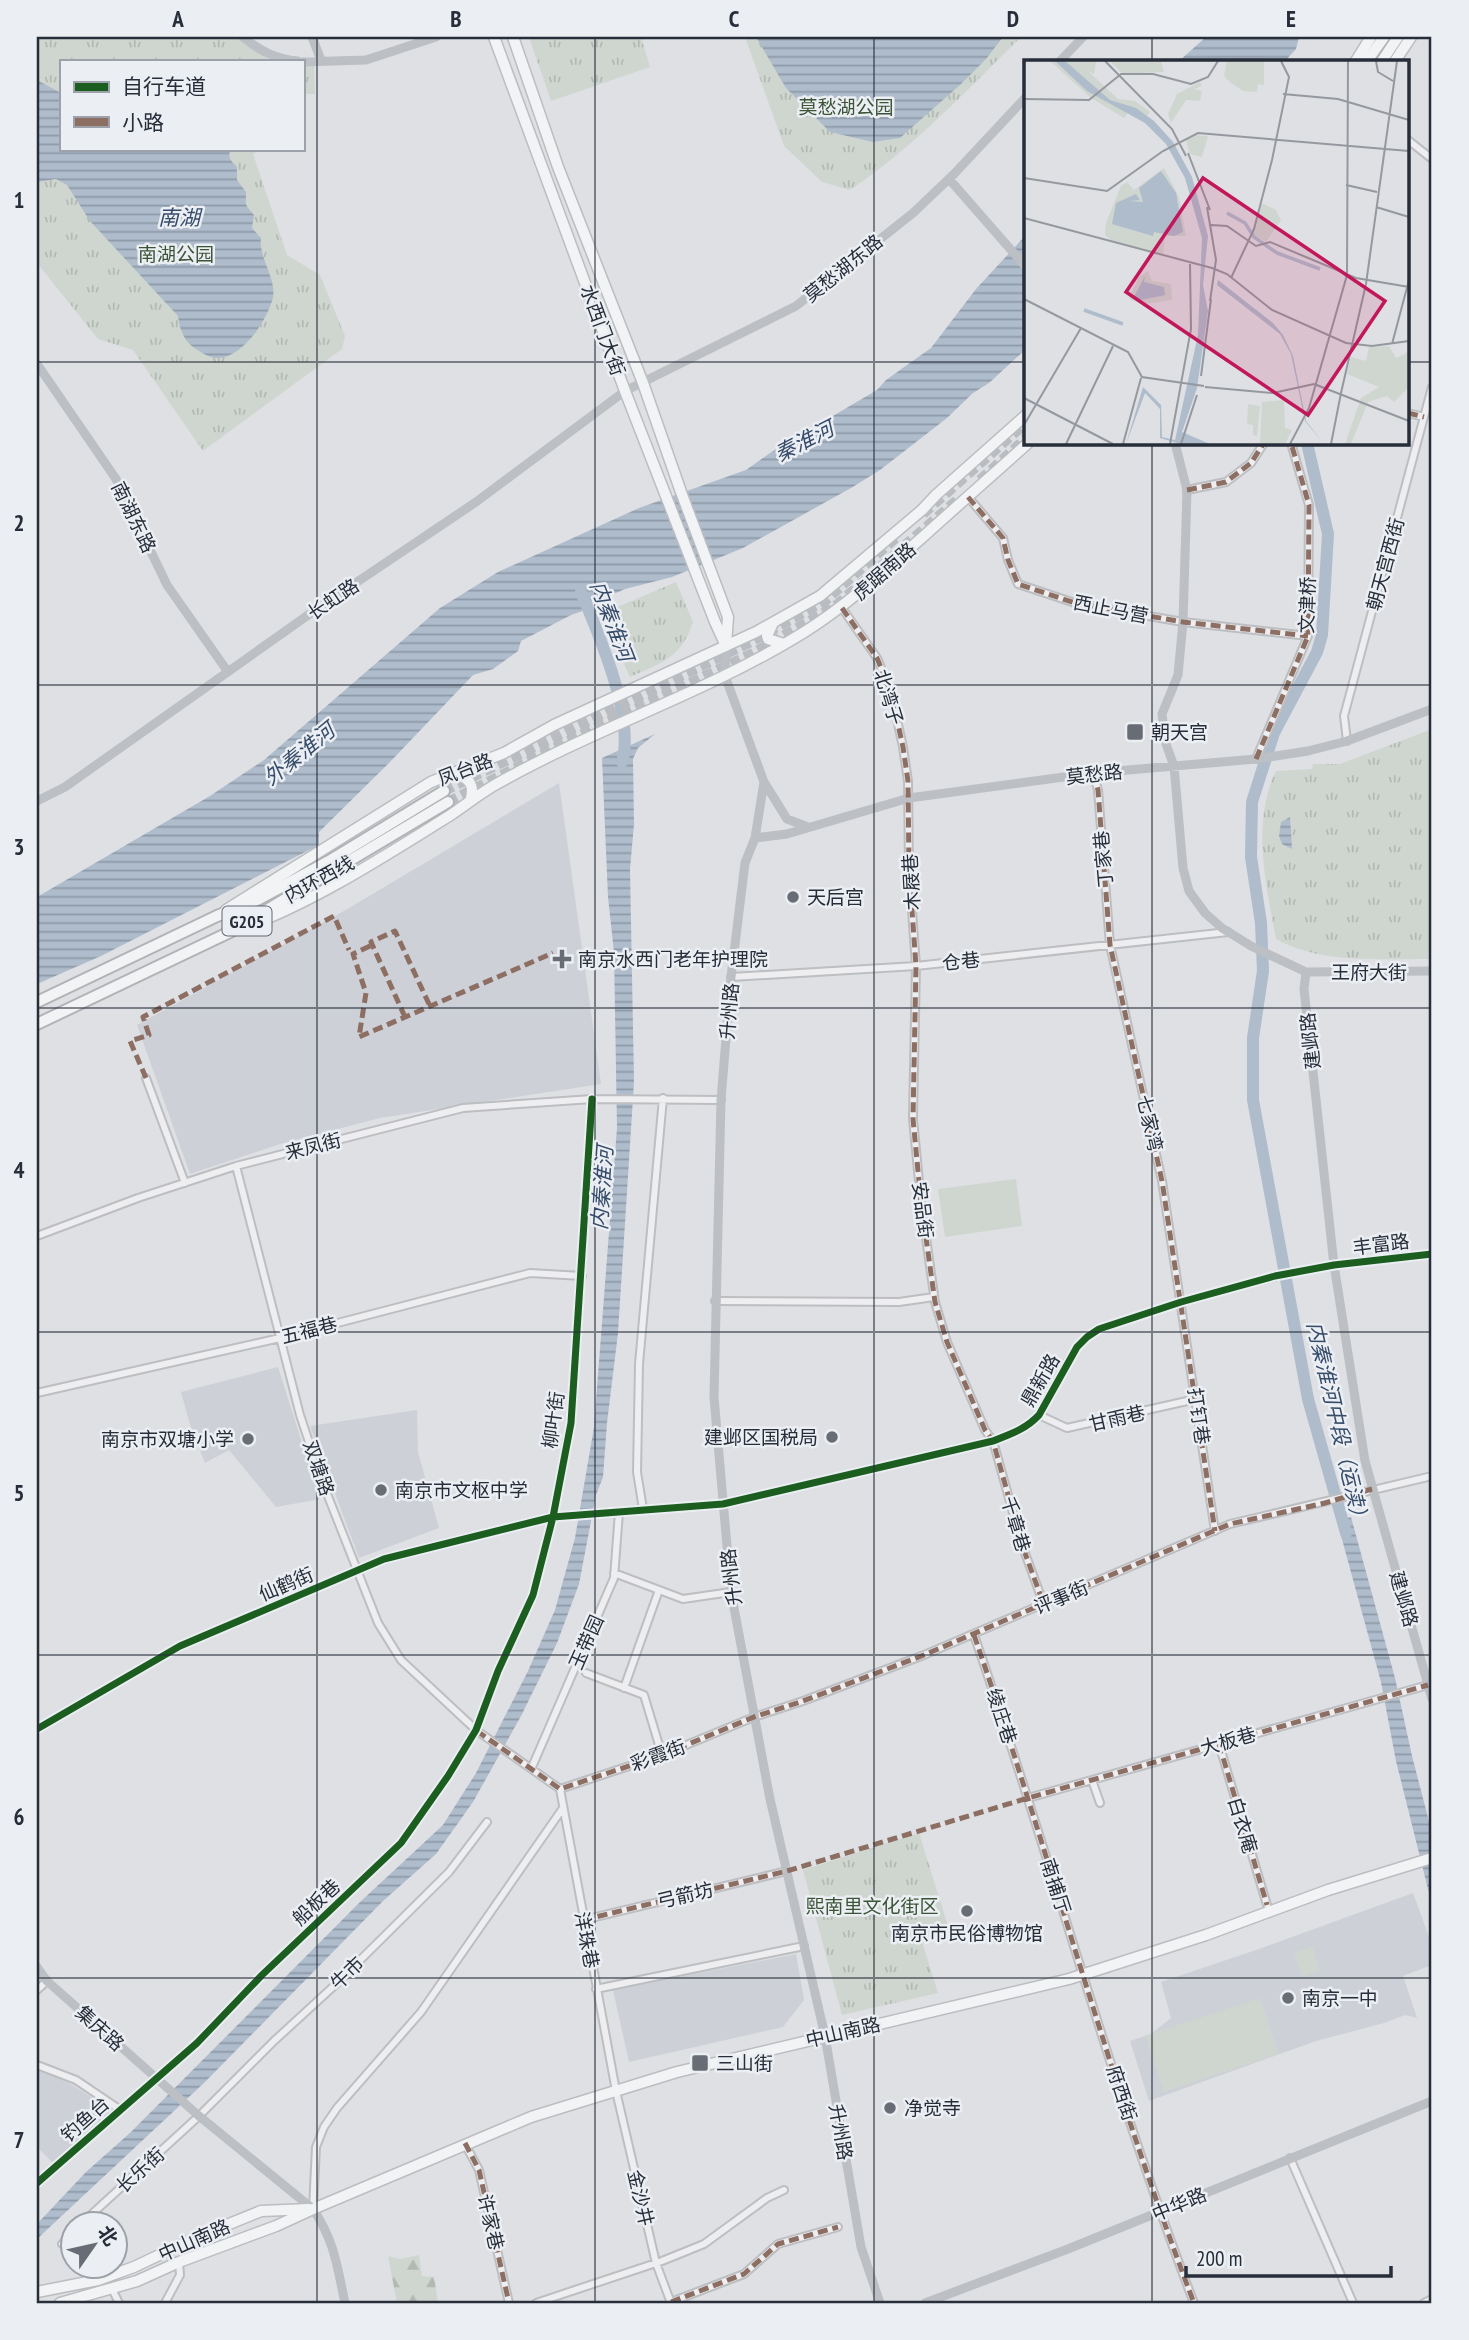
<svg xmlns="http://www.w3.org/2000/svg" width="1469" height="2340" viewBox="0 0 1469 2340" font-family="'PT Sans Narrow','Noto Sans SC',sans-serif">
<style>
.built{fill:#cdd0d6}
.grass{fill:#cfd6cf}
.forest{fill:url(#forest-firs)}
.park{fill:url(#park-tufts)}
.water{fill:url(#water-rules)}
.lines{fill:none;stroke-linecap:round;stroke-linejoin:round}
.river{stroke:#aebccc;stroke-width:12}
.highway-tunnel{stroke:#b9bcc1;stroke-width:10;stroke-dasharray:10 5;stroke-linecap:butt}
.street-casing{stroke:#bcbec1;stroke-width:10}
.primary-casing{stroke:#bbbdc1;stroke-width:13}
.highway-casing{stroke:#b1b3b7;stroke-width:14}
.street{stroke:#eeeef0;stroke-width:6}
.secondary{stroke:#bcbfc3;stroke-width:9}
.primary{stroke:#f2f3f4;stroke-width:10}
.highway{stroke:#f2f3f4;stroke-width:10}
.quiet{stroke:#8d6e63;stroke-width:5;stroke-dasharray:10 5;stroke-linecap:butt}
.cycleway-casing{stroke:#ebeef3;stroke-width:11}
.cycleway{stroke:#1b5e20;stroke-width:7}
.grid{fill:none;stroke:#272e3a;stroke-width:2;stroke-opacity:0.55}
.poi-dot{fill:#676c75;stroke:#ebeef3;stroke-width:2.5}
.labels{text-anchor:middle;dominant-baseline:central;stroke-width:5;stroke-linejoin:round;paint-order:stroke}
.shield{fill:#ebeef3;stroke:#626872;stroke-width:2}
.shield-label{font-size:18px;font-weight:bold;fill:#272e3a}
.park-label{font-size:19px;fill:#3b5436;stroke:#ebeef3}
.street-label{font-size:19px;fill:#272e3a;stroke:#ebeef3}
.poi-label{font-size:19px;fill:#272e3a;stroke:#ebeef3;text-anchor:start}
.water-label{font-size:21px;font-style:italic;fill:#364c6a;stroke:#ebeef3}
.inset-river{fill:none;stroke:#aebccc;stroke-width:3.5}
.inset-road{fill:none;stroke:#95999f;stroke-width:2}
.view{fill:#c2185b;fill-opacity:0.15;stroke:#c2185b;stroke-width:3.5}
.inset-edge{fill:none;stroke:#272e3a;stroke-width:3.5}
.neatline{fill:none;stroke:#272e3a;stroke-width:2.5}
.grid-label{font-size:23px;text-anchor:middle;font-weight:bold;fill:#272e3a}
</style>
<defs>
<pattern id="forest-firs" width="22" height="20" patternUnits="userSpaceOnUse" patternTransform="scale(1.75)"><rect width="22" height="20" fill="#cfd6cf"/><path d="M5 1l3.5 6h-7zM16 11l3.5 6h-7z" fill="#b2b8b2"/></pattern>
<pattern id="park-tufts" width="24" height="20" patternUnits="userSpaceOnUse" patternTransform="scale(1.75)"><rect width="24" height="20" fill="#cfd6cf"/><path d="M3 7l-1-3M5 7V3M7 7l1-3M15 17l-1-3M17 17v-4M19 17l1-3" fill="none" stroke="#b2b8b2"/></pattern>
<pattern id="water-rules" width="6" height="5" patternUnits="userSpaceOnUse" patternTransform="scale(1.75)"><rect width="6" height="5" fill="#aebccc"/><path d="M0 2.5h6" fill="none" stroke="#8e99a7"/></pattern>
</defs>
<rect width="100%" height="100%" fill="#dee0e3"/>
<path class="built" d="M559,783L601,1084L380,1118L280,1144L190,1174L137,1025L344,911Z
M278,1367L320,1499L276,1507L229,1450L205,1463L191,1428L181,1392Z
M417,1410L418,1452L439,1528L359,1558L310,1426Z
M1413,1893L1432,1945V1965L1403,1976L1417,2018L1405,2015L1384,2023L1316,2041L1149,2101L1130,2041L1151,2034L1171,2018L1161,1982L1259,1949Z
M796,1954L804,2000L783,2027L629,2062L613,1990Z
M39,2068L72,2085L112,2110L54,2164L37,2147V2070Z"/>
<path class="grass" d="M1016,1179L1022,1226L945,1237L938,1189Z
M1313,1946L1319,1971L1302,1977L1294,1953Z
M1260,1998L1279,2054L1164,2092L1145,2036Z"/>
<path class="forest" d="M419,2255L422,2276L434,2277L438,2302L397,2303L388,2256L400,2259Z"/>
<path class="park" d="M51,37H238L258,53L276,61H61V149H261L253,154L287,255L320,275L345,336L342,349L203,451L133,350L98,339L37,263V40Z
M529,37H641L650,67L551,101Z
M745,37H1021C966,91 914,147 850,190L822,182L784,146Z
M303,64L314,65L315,94H303Z
M676,582L693,622C681,658 662,663 630,677L601,614Z
M1432,729V959C1379,958 1324,965 1276,939C1266,885 1251,823 1276,771L1312,769L1313,764H1340Z
M919,1833L948,1926L920,1935L938,1993L842,2015L803,1870Z"/>
<path class="water" d="M756,37H1003L986,59L961,84L900,138L873,142L830,132L786,88Z
M1206,37H1299L1296,49L1285,61H1179Z
M37,80L61,93V149H231C227,157 231,161 237,167V180L246,192C246,207 244,203 254,215L252,228L261,238C258,259 279,280 272,301C265,322 247,350 225,357C216,360 207,356 199,351C185,343 180,332 178,316L90,221L67,185L56,179L37,182Z
M1026,235V349L989,383L973,393L947,418L880,470L851,488L743,548L672,577L625,589L586,606L588,609L571,615L521,641L518,651L493,669L473,675L389,763L319,832V845L101,956L37,984V897L210,796L264,760L440,608L498,572L639,508L746,470L770,453L877,390L886,380L931,348L976,289Z
M655,734L638,748L633,759L634,824L630,869L634,1082L618,1333L607,1423L603,1477L596,1495L579,1584L557,1643L521,1716L473,1802L436,1854L383,1901L205,2082L37,2239V2224L86,2172L131,2132L359,1903L443,1825L476,1773L528,1671L555,1610L575,1538L594,1427L617,1128L614,952L608,897L602,758Z
M1290,817L1292,849L1282,844L1279,836L1281,822Z
M1351,1517L1395,1678L1412,1756L1432,1833V1905L1396,1761L1381,1682L1337,1521Z"/>
<g class="lines">
<path class="river" d="M1307,443L1328,534L1322,635L1317,652L1274,733L1252,802L1251,857L1261,923L1263,971L1253,1038V1100L1308,1399L1346,1533
M581,592C599,635 635,717 622,762"/>
<path class="highway-tunnel" d="M980,480L1026,438
M923,514L1026,423
M444,791L751,642L826,600L898,536
M448,802L592,729L751,654L834,607L957,500"/>
<defs>
<path id="street" d="M1408,140L1432,159
M1408,413L1424,417
M1187,490L1226,482L1251,463L1264,443
M968,497L1003,538L1008,560L1018,584L1075,603L1183,622L1308,636
M842,608L877,658L891,692L903,747L908,781L909,869L916,966L913,1119L921,1202L935,1302L947,1342L985,1430L993,1441L1022,1545L1044,1605
M1347,741L1344,716L1432,387
M1256,759L1308,636L1309,505L1291,443
M1093,773L1098,790L1110,945L1162,1181L1215,1531
M731,977L916,966L1228,932
M146,1078L185,1183
M236,1166L300,1415L322,1481L378,1623L401,1660L476,1730L560,1789
M37,1236L138,1198L236,1166L463,1108L592,1099L721,1100
M1334,1265L1432,1254
M715,1301L899,1302L934,1297
M37,1393L280,1338L530,1273L582,1276
M1039,1415L1067,1428L1196,1399
M643,1509L637,1472L639,1364L663,1098
M614,1573L683,1599L731,1592
M974,1635C1051,1857 1110,2084 1194,2303
M586,1673L644,1695L662,1755
M624,1688L659,1590
M1219,1744L1267,1905
M532,1767L614,1578L619,1512
M1092,1780L1100,1803
M560,1789L662,1755L754,1717L803,1701L924,1655L1230,1524L1432,1476
M560,1789L616,2091L656,2263L671,2303
M1028,1798L1428,1685
M583,1920L787,1871
M596,1989L804,1946
M37,1990L47,1981
M37,2065L76,2080L119,2109
M465,2144L479,2170L509,2303
M1290,2158L1353,2303
M37,2183L197,2043L262,1975L401,1843L448,1776L476,1730L498,1671L533,1595L553,1517L571,1423L592,1099
M313,2209L316,2147L324,2127L337,2108L421,2012L563,1808
M81,2224L199,2116L274,2041L335,1985L449,1872L487,1822
M62,2244L74,2232
M112,2289L119,2303
M671,2302L744,2274L778,2244L838,2227
M165,2303L180,2275L179,2262
M536,2303L662,2261L704,2244L767,2198L784,2190
M1424,2303L1432,2299"/>
<path id="primary" d="M494,37L625,391L715,622L726,646
M513,37L558,167L643,383L681,492L728,617L726,645
M1356,61L1371,37
M1395,61L1411,37
M773,623L767,636L768,639L784,644
M451,774C468,776 476,784 470,801
M226,910L431,782L504,753L554,725L756,632L820,596L922,510L936,495L1026,415
M245,927C314,902 386,855 449,816C464,806 478,795 493,786C594,728 707,693 806,631C850,603 886,569 925,535C959,504 994,474 1028,443
M37,2292L98,2280L134,2267L197,2237L261,2211L309,2209
M60,2303L137,2281L179,2262L276,2226L313,2209L531,2117L677,2072L1069,1979L1206,1935L1328,1890L1432,1858"/>
<path id="highway" d="M1367,61L1384,37
M1382,61L1398,37
M37,1002L217,916L259,899L329,861L444,791
M37,1024L230,932L448,802"/>
</defs>
<use href="#street" class="street-casing"/>
<use href="#primary" class="primary-casing"/>
<use href="#highway" class="highway-casing"/>
<use href="#street" class="street"/>
<path class="secondary" d="M243,37C260,51 276,59 298,61
M312,37L321,60
M1060,61L1083,37
M303,62L366,60L436,37
M949,179L1026,267
M37,364L116,479L167,585L228,672
M1175,443L1187,490L1183,622L1178,675L1162,714L1166,744L1174,766L1183,868L1189,891L1205,913L1222,928L1251,946L1306,972L1432,971
M726,646L725,676L764,782L755,838L745,863L731,977L721,1100L714,1397L731,1592L770,1799L825,2036L861,2247L880,2303
M764,782L787,819L808,827
M37,801L65,787L311,613L476,502L625,391L796,306L913,213L954,174L1026,97
M755,838L787,834L909,798L1093,773L1256,759L1308,751L1347,741L1432,709
M1306,972L1304,989L1334,1265L1365,1461L1432,1699
M37,1729L180,1646L384,1559L553,1517L723,1504L993,1441C1011,1434 1026,1429 1039,1415C1051,1395 1069,1351 1086,1337C1101,1325 1124,1321 1141,1315C1204,1294 1268,1277 1334,1265
M37,1967L47,1981L199,2116L313,2209C335,2242 337,2266 345,2303
M925,2303L1068,2249L1432,2101"/>
<use href="#primary" class="primary"/>
<use href="#highway" class="highway"/>
<path class="quiet" d="M1408,413L1424,417
M1187,490L1226,482L1251,463L1264,443
M968,497L1003,538L1008,560L1018,584L1075,603L1183,622L1308,636
M842,608L877,658L891,692L903,747L908,781L909,869L916,966L913,1119L921,1202L935,1302L947,1342L985,1430L993,1441L1022,1545L1044,1605
M1256,759L1308,636L1309,505L1291,443
M1093,773L1098,790L1110,945L1162,1181L1215,1531
M370,946L353,954L366,993L359,1037L553,953
M405,1017L371,942L395,931L429,1004
M146,1078L130,1041L149,1035L143,1017L334,916L349,950
M974,1635C1051,1857 1110,2084 1194,2303
M477,1731L560,1789L662,1755L754,1717L803,1701L924,1655L1230,1524L1325,1503L1372,1489
M1219,1744L1267,1905
M583,1920L787,1871L1028,1798L1428,1685
M465,2143L479,2170L509,2303
M671,2302L744,2274L778,2244L838,2227"/>
<defs>
<path id="cycleway" d="M37,1729L180,1646L384,1559L553,1517L723,1504L993,1441C1011,1434 1026,1429 1039,1415L1077,1347L1087,1337L1099,1329L1181,1302L1275,1276L1334,1265L1432,1254
M37,2183L197,2043L262,1975L401,1843L448,1776L476,1730L498,1671L533,1595L553,1517L571,1423L592,1099"/>
</defs>
<use href="#cycleway" class="cycleway-casing"/>
<use href="#cycleway" class="cycleway"/>
</g>
<path class="grid" d="M317,37V2303M595,37V2303M874,37V2303M1152,37V61M37,362H1026M1408,362H1432M1152,443V2303M37,685H1432M37,1008H1432M37,1332H1432M37,1655H1432M37,1978H1432"/>
<g class="poi-dot">
<rect x="1126" y="723" width="18" height="18" rx="3.5"/>
<circle cx="793" cy="897" r="7"/>
<path d="M558.5 948.5h7v7h7v7h-7v7h-7v-7h-7v-7h7z"/>
<circle cx="832" cy="1437" r="7"/>
<circle cx="248" cy="1439" r="7"/>
<circle cx="381" cy="1490" r="7"/>
<circle cx="967" cy="1911" r="7"/>
<circle cx="1288" cy="1998" r="7"/>
<rect x="691" y="2054" width="18" height="18" rx="3.5"/>
<circle cx="890" cy="2108" r="7"/>
</g>
<g class="labels">
<rect class="shield" x="222.5" y="906.5" width="49" height="29" rx="5"/>
<g class="shield-label">
<text x="247" y="921">G205</text>
</g>
<g class="park-label">
<text x="846" y="107">莫愁湖公园</text>
<text x="176" y="254">南湖公园</text>
<text x="872" y="1906">熙南里文化街区</text>
</g>
<g class="street-label">
<text transform="translate(843 268) rotate(-39)">莫愁湖东路</text>
<text transform="translate(603 330) rotate(70)">水西门大街</text>
<text transform="translate(134 517) rotate(64)">南湖东路</text>
<text transform="translate(1385 564) rotate(-75)">朝天宫西街</text>
<text transform="translate(884 571) rotate(-41)">虎踞南路</text>
<text transform="translate(333 599) rotate(-34)">长虹路</text>
<text transform="translate(1307 605) rotate(-88)">文津桥</text>
<text transform="translate(1111 609) rotate(11)">西止马营</text>
<text transform="translate(889 697) rotate(73)">北湾子</text>
<text transform="translate(465 769) rotate(-21)">凤台路</text>
<text transform="translate(1094 774) rotate(-6)">莫愁路</text>
<text transform="translate(1103 859) rotate(-95)">丁家巷</text>
<text transform="translate(319 879) rotate(-29)">内环西线</text>
<text transform="translate(911 882) rotate(-93)">木屐巷</text>
<text transform="translate(961 961) rotate(-6)">仓巷</text>
<text x="1369" y="972">王府大街</text>
<text transform="translate(729 1011) rotate(-85)">升州路</text>
<text transform="translate(1310 1041) rotate(-96)">建邺路</text>
<text transform="translate(1150 1123) rotate(77)">七家湾</text>
<text transform="translate(313 1146) rotate(-14)">来凤街</text>
<text transform="translate(923 1210) rotate(83)">安品街</text>
<text transform="translate(1381 1244) rotate(-7)">丰富路</text>
<text transform="translate(309 1330) rotate(-14)">五福巷</text>
<text transform="translate(1040 1380) rotate(-60)">鼎新路</text>
<text transform="translate(1199 1416) rotate(82)">打钉巷</text>
<text transform="translate(1117 1418) rotate(-13)">甘雨巷</text>
<text transform="translate(553 1420) rotate(-82)">柳叶街</text>
<text transform="translate(319 1468) rotate(71)">双塘路</text>
<text transform="translate(1016 1524) rotate(73)">千章巷</text>
<text transform="translate(731 1577) rotate(-97)">升州路</text>
<text transform="translate(286 1584) rotate(-23)">仙鹤街</text>
<text transform="translate(1061 1597) rotate(-23)">评事街</text>
<text transform="translate(1404 1599) rotate(74)">建邺路</text>
<text transform="translate(586 1642) rotate(-66)">玉带园</text>
<text transform="translate(1002 1716) rotate(72)">绫庄巷</text>
<text transform="translate(1228 1741) rotate(-16)">大板巷</text>
<text transform="translate(658 1755) rotate(-20)">彩霞街</text>
<text transform="translate(1243 1825) rotate(73)">白衣庵</text>
<text transform="translate(1056 1886) rotate(72)">南捕厅</text>
<text transform="translate(685 1895) rotate(-13)">弓箭坊</text>
<text transform="translate(316 1902) rotate(-43)">船板巷</text>
<text transform="translate(587 1940) rotate(79)">洋珠巷</text>
<text transform="translate(347 1973) rotate(-44)">牛市</text>
<text transform="translate(100 2028) rotate(42)">集庆路</text>
<text transform="translate(843 2032) rotate(-13)">中山南路</text>
<text transform="translate(1122 2093) rotate(72)">府西街</text>
<text transform="translate(85 2119) rotate(-42)">钓鱼台</text>
<text transform="translate(841 2132) rotate(80)">升州路</text>
<text transform="translate(140 2170) rotate(-42)">长乐街</text>
<text transform="translate(641 2198) rotate(77)">金沙井</text>
<text transform="translate(1179 2204) rotate(-23)">中华路</text>
<text transform="translate(491 2222) rotate(77)">许家巷</text>
<text transform="translate(194 2240) rotate(-24)">中山南路</text>
</g>
<g class="poi-label">
<text x="1151" y="732">朝天宫</text>
<text x="807" y="897">天后宫</text>
<text x="578" y="959">南京水西门老年护理院</text>
<text x="818" y="1437" text-anchor="end">建邺区国税局</text>
<text x="234" y="1439" text-anchor="end">南京市双塘小学</text>
<text x="395" y="1490">南京市文枢中学</text>
<text x="967" y="1933" text-anchor="middle">南京市民俗博物馆</text>
<text x="1302" y="1998">南京一中</text>
<text x="716" y="2063">三山街</text>
<text x="904" y="2108">净觉寺</text>
</g>
<g class="water-label">
<text x="179" y="217">南湖</text>
<text transform="translate(804 441) rotate(-27)">秦淮河</text>
<text transform="translate(612 621) rotate(69)">内秦淮河</text>
<text transform="translate(299 754) rotate(-39)">外秦淮河</text>
<text transform="translate(602 1188) rotate(-86)">内秦淮河</text>
<text transform="translate(1338 1424) rotate(77)">内秦淮河中段（运渎）</text>
</g>
</g>
<g transform="translate(1024 60)">
<rect width="385" height="385" fill="#dee0e3"/>
<path d="M203,1H240V25L234,24L233,32L219,31L206,22L200,16Z" fill="#cfd6cf"/>
<path d="M26,1H72L70,14L63,10L94,39L111,41L126,52L123,56L108,47L100,58L66,37ZM86,1H137L140,12L99,14ZM176,22L178,26L170,29L178,31L176,41L162,40L147,63L144,54L153,34ZM172,75L184,76L178,97L166,94L162,80ZM140,108L155,137L162,176H141L139,195L88,181L81,175L82,163L97,126L103,122L110,130ZM238,143L252,150L257,160L242,182L229,174ZM124,211L128,221L147,224L148,240L119,244L105,239L115,217ZM365,286L372,298L385,292V327L370,342L363,336L344,342L327,384H321L337,338L355,327L323,314L327,297L342,301L345,287ZM260,340L261,368L268,370L261,384H236L238,342ZM224,344L236,346L233,376L229,375V365L223,364Z" fill="#cfd6cf"/>
<path d="M31,1H41L86,40L112,48L130,61L149,82L168,117L184,176L179,225L184,251L173,328L158,372L186,384H156L136,378V349L121,333L102,384L119,327L137,345L138,377L151,380L174,275L178,178L161,118L142,84L121,63L63,31ZM137,111L152,133L159,172L150,176L130,172L129,176L88,164L92,143L112,134L116,140L105,141L119,142L115,128ZM121,216L120,222L140,227L141,235L117,240L110,237ZM194,220L249,263L259,275L269,296L282,361L300,384L281,361L267,294L256,274L193,225Z" fill="#aebccc"/>
<path class="inset-river" d="M203,153L221,163L230,177L253,193L296,209M60,250L99,264"/>
<path class="inset-road" d="M81,1L148,69L162,96M352,1L354,12L369,21M259,34L314,39L385,60M0,39L65,40L97,14H129L167,24L184,17L194,1M164,93L186,150M0,118L83,131L139,91L174,73L385,91M322,125L353,132M183,147L192,200L186,241M352,147L385,157M0,158L188,208L203,214L248,250L322,283L348,286L385,281M187,165L203,166L232,186L246,182L332,218L385,227M207,218L230,169L248,100L265,17L257,1M0,239L104,292L118,317L180,326M368,284L385,220M177,316L187,239M290,324L385,361M181,327L249,333L290,324M317,333L342,224L373,1M0,338L89,384M0,365L57,268M42,384L89,286M99,384L117,318M146,384L167,269L166,204M157,384L173,335M266,384L285,348L323,215L324,1M307,384L317,333"/>
<path class="view" d="M179,118L361,241L284,355L102,232Z"/>
<rect width="385" height="385" class="inset-edge"/>
</g>
<rect width="1469" height="2340" fill="none" stroke="#ebeef3" stroke-width="77"/>
<rect x="60" y="60" width="245" height="91" fill="#ebeef3" stroke="#9da1a9" stroke-width="2"/>
<rect x="74" y="82" width="35" height="10" fill="#1b5e20" stroke="#9da1a9" stroke-width="2"/>
<text x="122" y="94" font-size="21" fill="#272e3a">自行车道</text>
<rect x="74" y="117" width="35" height="10" fill="#8d6e63" stroke="#9da1a9" stroke-width="2"/>
<text x="122" y="130" font-size="21" fill="#272e3a">小路</text>
<g transform="translate(94 2245) rotate(56)"><circle r="33" fill="#ebeef3" stroke="#9da1a9" stroke-width="2"/>
<path d="M0-5L12 26L0 18L-12 26Z" fill="#676c75"/>
<text y="-10" font-size="19" font-weight="bold" text-anchor="middle" fill="#272e3a">北</text>
</g>
<path d="M1186 2266v10h205v-10" fill="none" stroke="#272e3a" stroke-width="3.5"/>
<text x="1196" y="2266" font-size="21" fill="#272e3a" stroke="#ebeef3" stroke-width="5" paint-order="stroke">200 m</text>
<rect x="38" y="38" width="1392" height="2264" class="neatline"/>
<g class="grid-label">
<text x="178" y="27">A</text>
<text x="456" y="27">B</text>
<text x="734" y="27">C</text>
<text x="1013" y="27">D</text>
<text x="1291" y="27">E</text>
<text x="19" y="208">1</text>
<text x="19" y="531">2</text>
<text x="19" y="855">3</text>
<text x="19" y="1178">4</text>
<text x="19" y="1501">5</text>
<text x="19" y="1825">6</text>
<text x="19" y="2148">7</text>
</g>
</svg>
